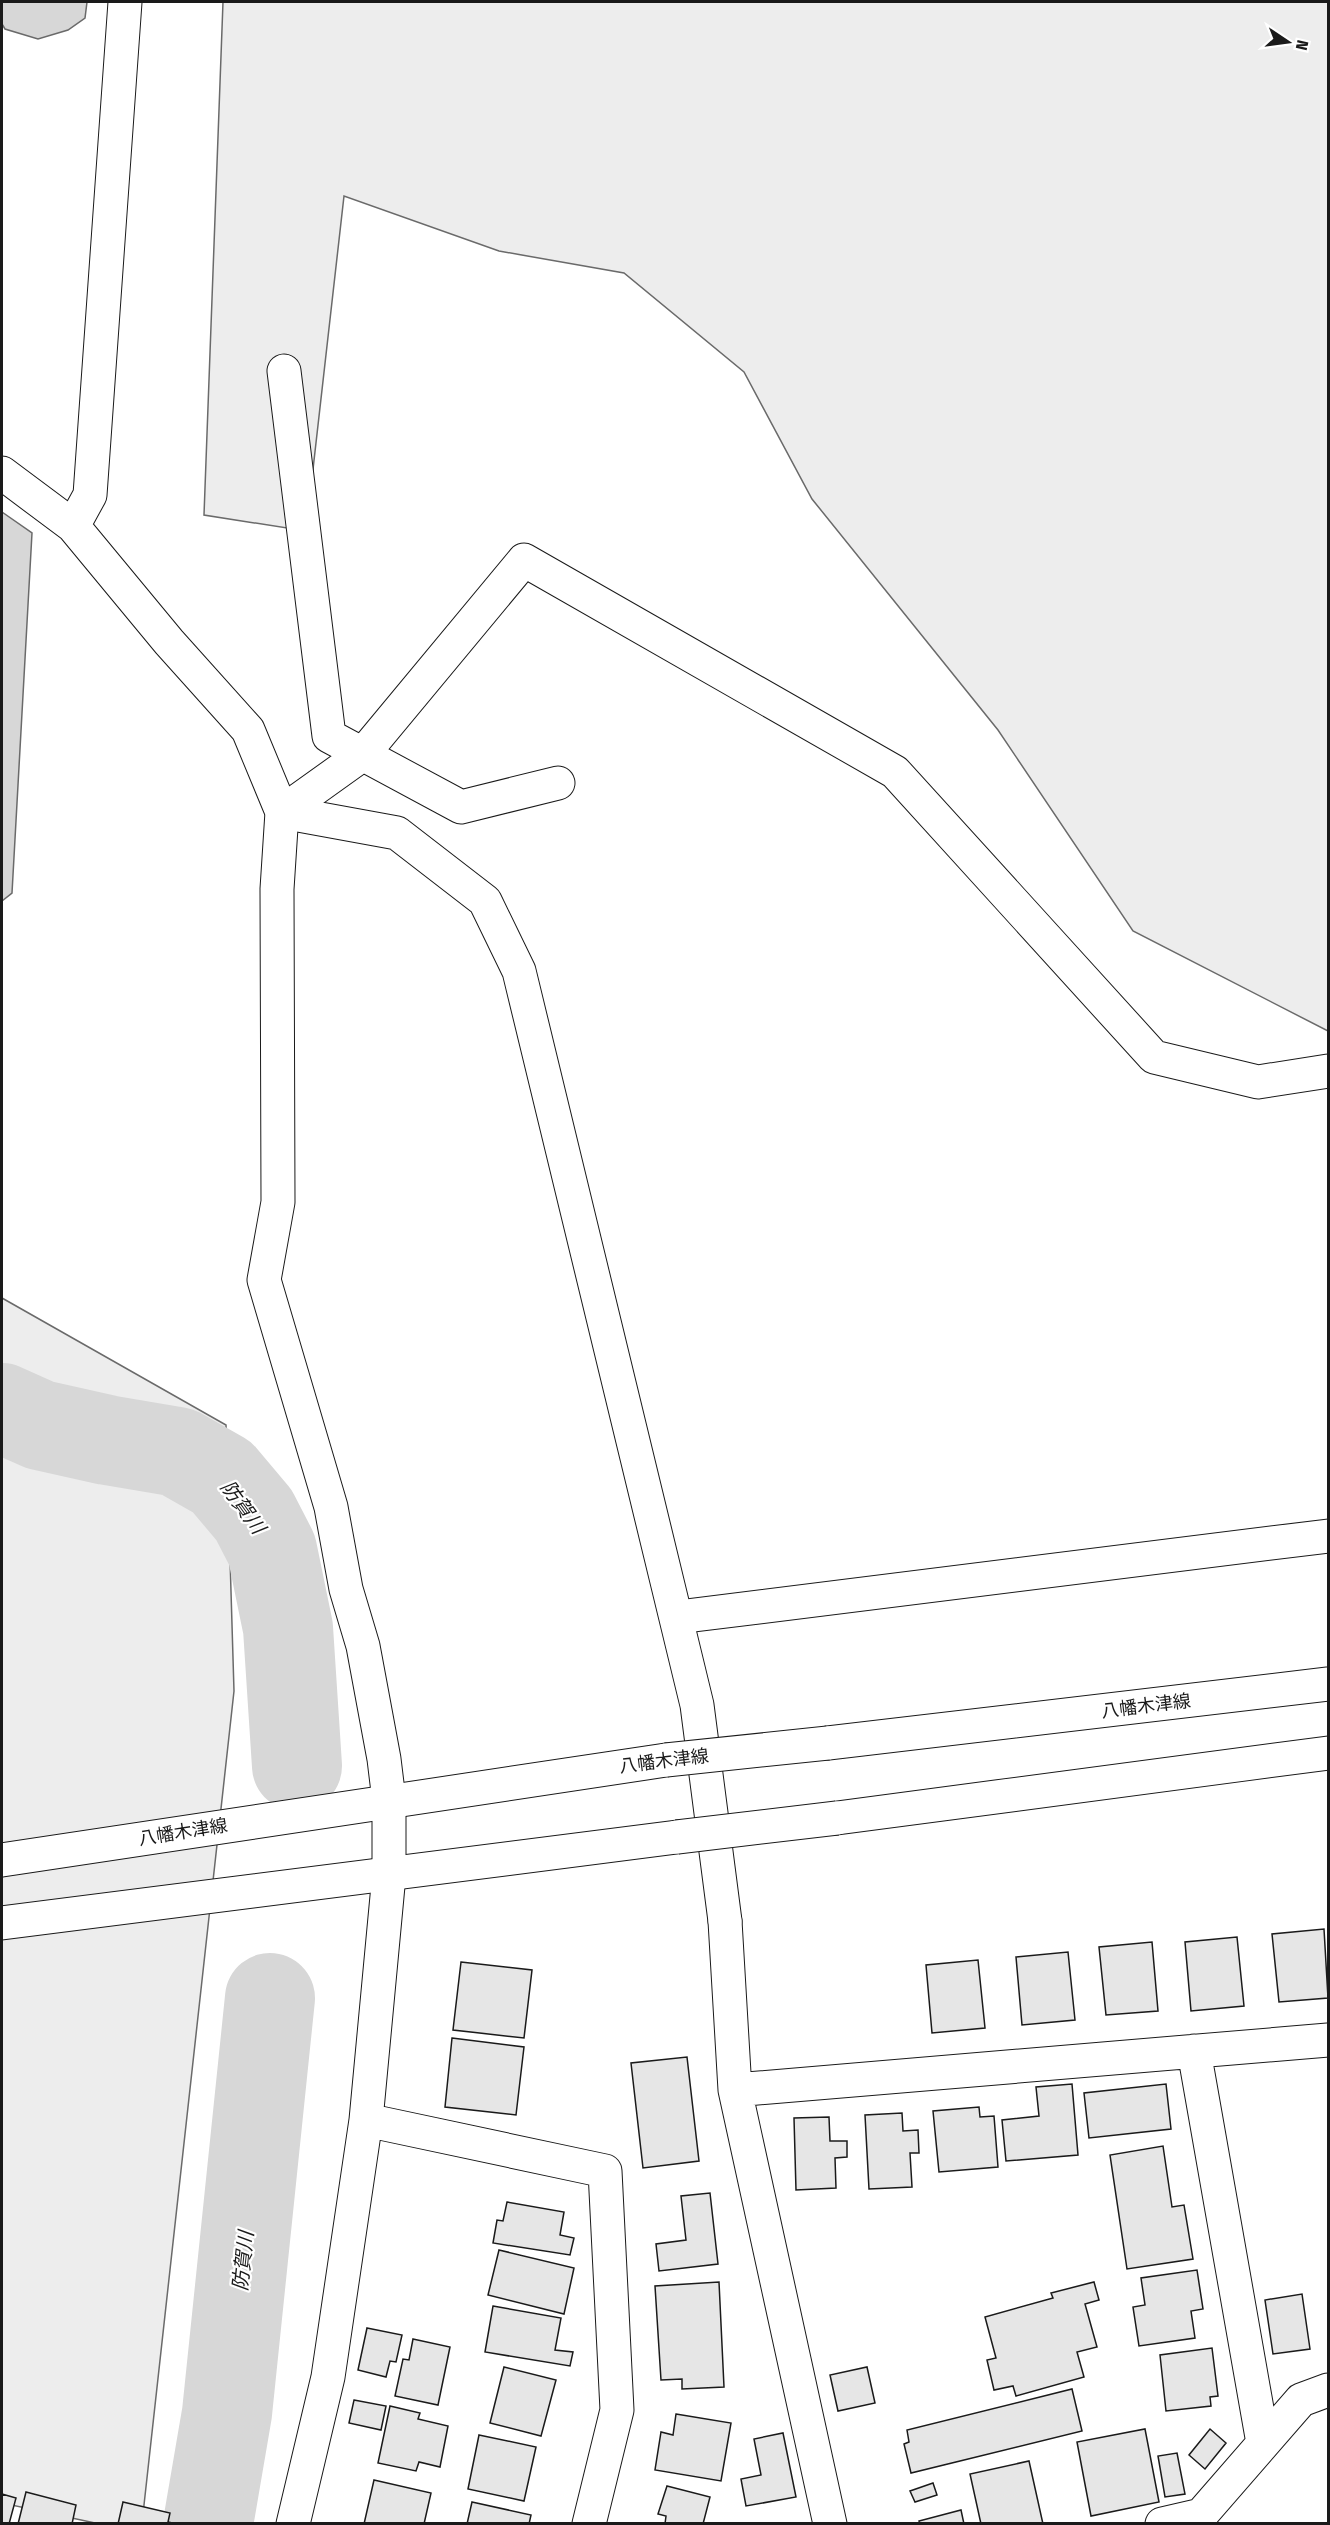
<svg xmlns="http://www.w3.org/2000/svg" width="1330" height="2525" viewBox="0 0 1330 2525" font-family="'Fira Sans Condensed','Noto Sans JP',sans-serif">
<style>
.built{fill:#ededed;stroke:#6a6a6a;stroke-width:1.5}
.water{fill:#d7d7d7;stroke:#6a6a6a;stroke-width:1.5}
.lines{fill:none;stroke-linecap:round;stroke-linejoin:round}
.river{stroke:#d7d7d7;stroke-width:90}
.building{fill:#e6e6e6;stroke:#1a1a1a;stroke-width:1.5}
.street-casing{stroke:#1a1a1a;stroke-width:35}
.secondary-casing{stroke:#1a1a1a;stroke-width:35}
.primary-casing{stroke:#1a1a1a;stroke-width:35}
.street{stroke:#fff;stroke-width:33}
.secondary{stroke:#fff;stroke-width:33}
.primary{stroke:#fff;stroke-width:33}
.primary-bridge-casing{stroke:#1a1a1a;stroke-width:35;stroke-linecap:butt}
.primary-bridge{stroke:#fff;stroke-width:33}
.labels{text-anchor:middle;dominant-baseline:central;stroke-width:4.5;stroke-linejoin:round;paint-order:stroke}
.street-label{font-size:18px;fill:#1a1a1a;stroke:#fff}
.water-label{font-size:20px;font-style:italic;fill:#1a1a1a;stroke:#fff}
</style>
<rect width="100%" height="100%" fill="#fff"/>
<path class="built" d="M223,2H1328V1031L1133,931L998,730L812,499L744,372L624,273L499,251L344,196L306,531L204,515Z
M2,1298L226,1425L234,1691L142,2523H95L2,2503Z"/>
<path class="water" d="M2,2H87L85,18L68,30L38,39L5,29L2,24Z
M2,512L32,533L12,893L2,901Z"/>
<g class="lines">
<path class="river" d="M2,1408L40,1425L107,1440L178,1452L222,1477L254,1515L272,1550L288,1628L297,1766
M208,2524L227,2413L270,1998"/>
</g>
<path class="building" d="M1324,1929L1328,1998L1279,2002L1272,1934Z
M1237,1937L1244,2006L1191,2011L1185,1942Z
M1152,1942L1158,2011L1106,2015L1099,1947Z
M1068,1952L1075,2020L1022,2025L1016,1957Z
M978,1960L985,2028L932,2033L926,1965Z
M461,1962L532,1970L524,2038L453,2030Z
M452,2038L524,2047L516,2115L445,2107Z
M687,2057L699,2161L643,2168L631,2063Z
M1072,2084L1078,2155L1006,2161L1002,2120L1039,2116L1036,2087Z
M1166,2084L1171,2129L1089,2138L1084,2093Z
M979,2107L980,2117L994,2116L998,2167L939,2172L933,2111Z
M902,2113L903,2131L918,2130L919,2153H910L912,2187L869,2189L865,2115Z
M829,2117L830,2141H847V2157L835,2158L836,2188L796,2190L794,2118Z
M1163,2146L1172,2207L1184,2205L1193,2259L1127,2269L1110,2155Z
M710,2193L718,2264L659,2271L656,2244L686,2240L681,2196Z
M507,2202L564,2212L560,2235L574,2238L570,2255L493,2243L497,2220L503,2221Z
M499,2250L574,2268L564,2314L488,2295Z
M1197,2270L1203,2309L1191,2311L1195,2338L1139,2346L1133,2307L1145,2305L1141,2278Z
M719,2282L724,2387L682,2389V2379L661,2380L655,2286Z
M1094,2282L1099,2300L1085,2304L1097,2347L1077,2352L1084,2377L1016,2396L1013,2386L994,2390L987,2360L996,2358L985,2317L1053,2298L1051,2293Z
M1302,2294L1310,2349L1273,2354L1265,2300Z
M493,2306L561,2318L555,2350L573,2352L570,2366L485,2352Z
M367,2328L402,2335L396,2362L390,2361L386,2377L358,2370Z
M413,2339L450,2347L438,2405L395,2396L403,2359L409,2360Z
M1212,2348L1218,2396L1210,2397L1211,2406L1166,2411L1160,2355Z
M504,2367L556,2380L541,2436L490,2423Z
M867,2367L875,2403L838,2411L830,2375Z
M1072,2389L1082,2431L911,2473L904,2444L909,2442L907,2430Z
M354,2400L386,2406L381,2430L349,2423Z
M390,2406L420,2413L418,2419L448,2426L440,2467L419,2462L416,2471L378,2463Z
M676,2414L731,2423L721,2481L655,2470L661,2432L673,2435Z
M1145,2429L1159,2502L1091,2516L1077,2442Z
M1210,2429L1226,2443L1205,2469L1189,2455Z
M783,2433L796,2497L746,2506L741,2479L761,2475L754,2439Z
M479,2435L536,2447L524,2501L468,2489Z
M1177,2453L1185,2494L1165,2497L1158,2456Z
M1029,2461L1043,2524H981L970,2474Z
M374,2480L431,2493L424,2524H364Z
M933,2483L937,2495L915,2502L910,2491Z
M667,2486L710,2497L703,2524H665L666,2516L658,2514Z
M26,2492L76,2505L72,2524H18Z
M2,2494L16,2498L9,2524H2Z
M123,2502L170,2513L168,2522L177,2524H118Z
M472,2502L531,2515L529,2524H467Z
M961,2510L964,2524H920L919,2521Z"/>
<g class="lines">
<defs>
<path id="street" d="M284,371L329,736L461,807L558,783
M2,473L73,526L169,642L248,730L282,812L277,889L278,1202L264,1280L331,1507L346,1589L363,1646L384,1759L389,1800V1875L366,2120
M73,526L90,495L125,2
M282,812L363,754L524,560L895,772L1154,1057L1258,1082L1328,1071
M678,1617L1328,1536
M725,1921L735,2090L830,2524
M1194,2051L1263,2443
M735,2090L1328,2040
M293,2524L328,2377L366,2120L605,2171L617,2410L589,2524
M1162,2524L1201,2515L1301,2400L1328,2390"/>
<path id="secondary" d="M282,812L397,833L485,901L519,971L697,1705L725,1921"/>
<path id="primary" d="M828,1743L1328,1684
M837,1818L1328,1753
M2,1860L666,1760
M2,1923L677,1837"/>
</defs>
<use href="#street" class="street-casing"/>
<use href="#secondary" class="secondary-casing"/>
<use href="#primary" class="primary-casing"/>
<use href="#street" class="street"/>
<use href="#secondary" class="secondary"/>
<use href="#primary" class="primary"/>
<defs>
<path id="primary-bridge" d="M666,1760L828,1743
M677,1837L837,1818"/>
</defs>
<use href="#primary-bridge" class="primary-bridge-casing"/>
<use href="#primary-bridge" class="primary-bridge"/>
</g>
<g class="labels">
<g class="street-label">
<text transform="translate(1146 1706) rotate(-7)">八幡木津線</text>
<text transform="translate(664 1761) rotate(-7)">八幡木津線</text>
<text transform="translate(183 1832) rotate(-9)">八幡木津線</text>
</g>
<g class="water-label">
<text transform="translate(243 1507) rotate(54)">防賀川</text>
<text transform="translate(243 2261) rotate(-84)">防賀川</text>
</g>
</g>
<rect width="1330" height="2525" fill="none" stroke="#1a1a1a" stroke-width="6"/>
<g transform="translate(1288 42) rotate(103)" stroke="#ffffff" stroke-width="4.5" paint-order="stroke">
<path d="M0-4.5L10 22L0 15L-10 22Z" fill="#1a1a1a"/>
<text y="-9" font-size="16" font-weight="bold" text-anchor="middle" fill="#1a1a1a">N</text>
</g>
</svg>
